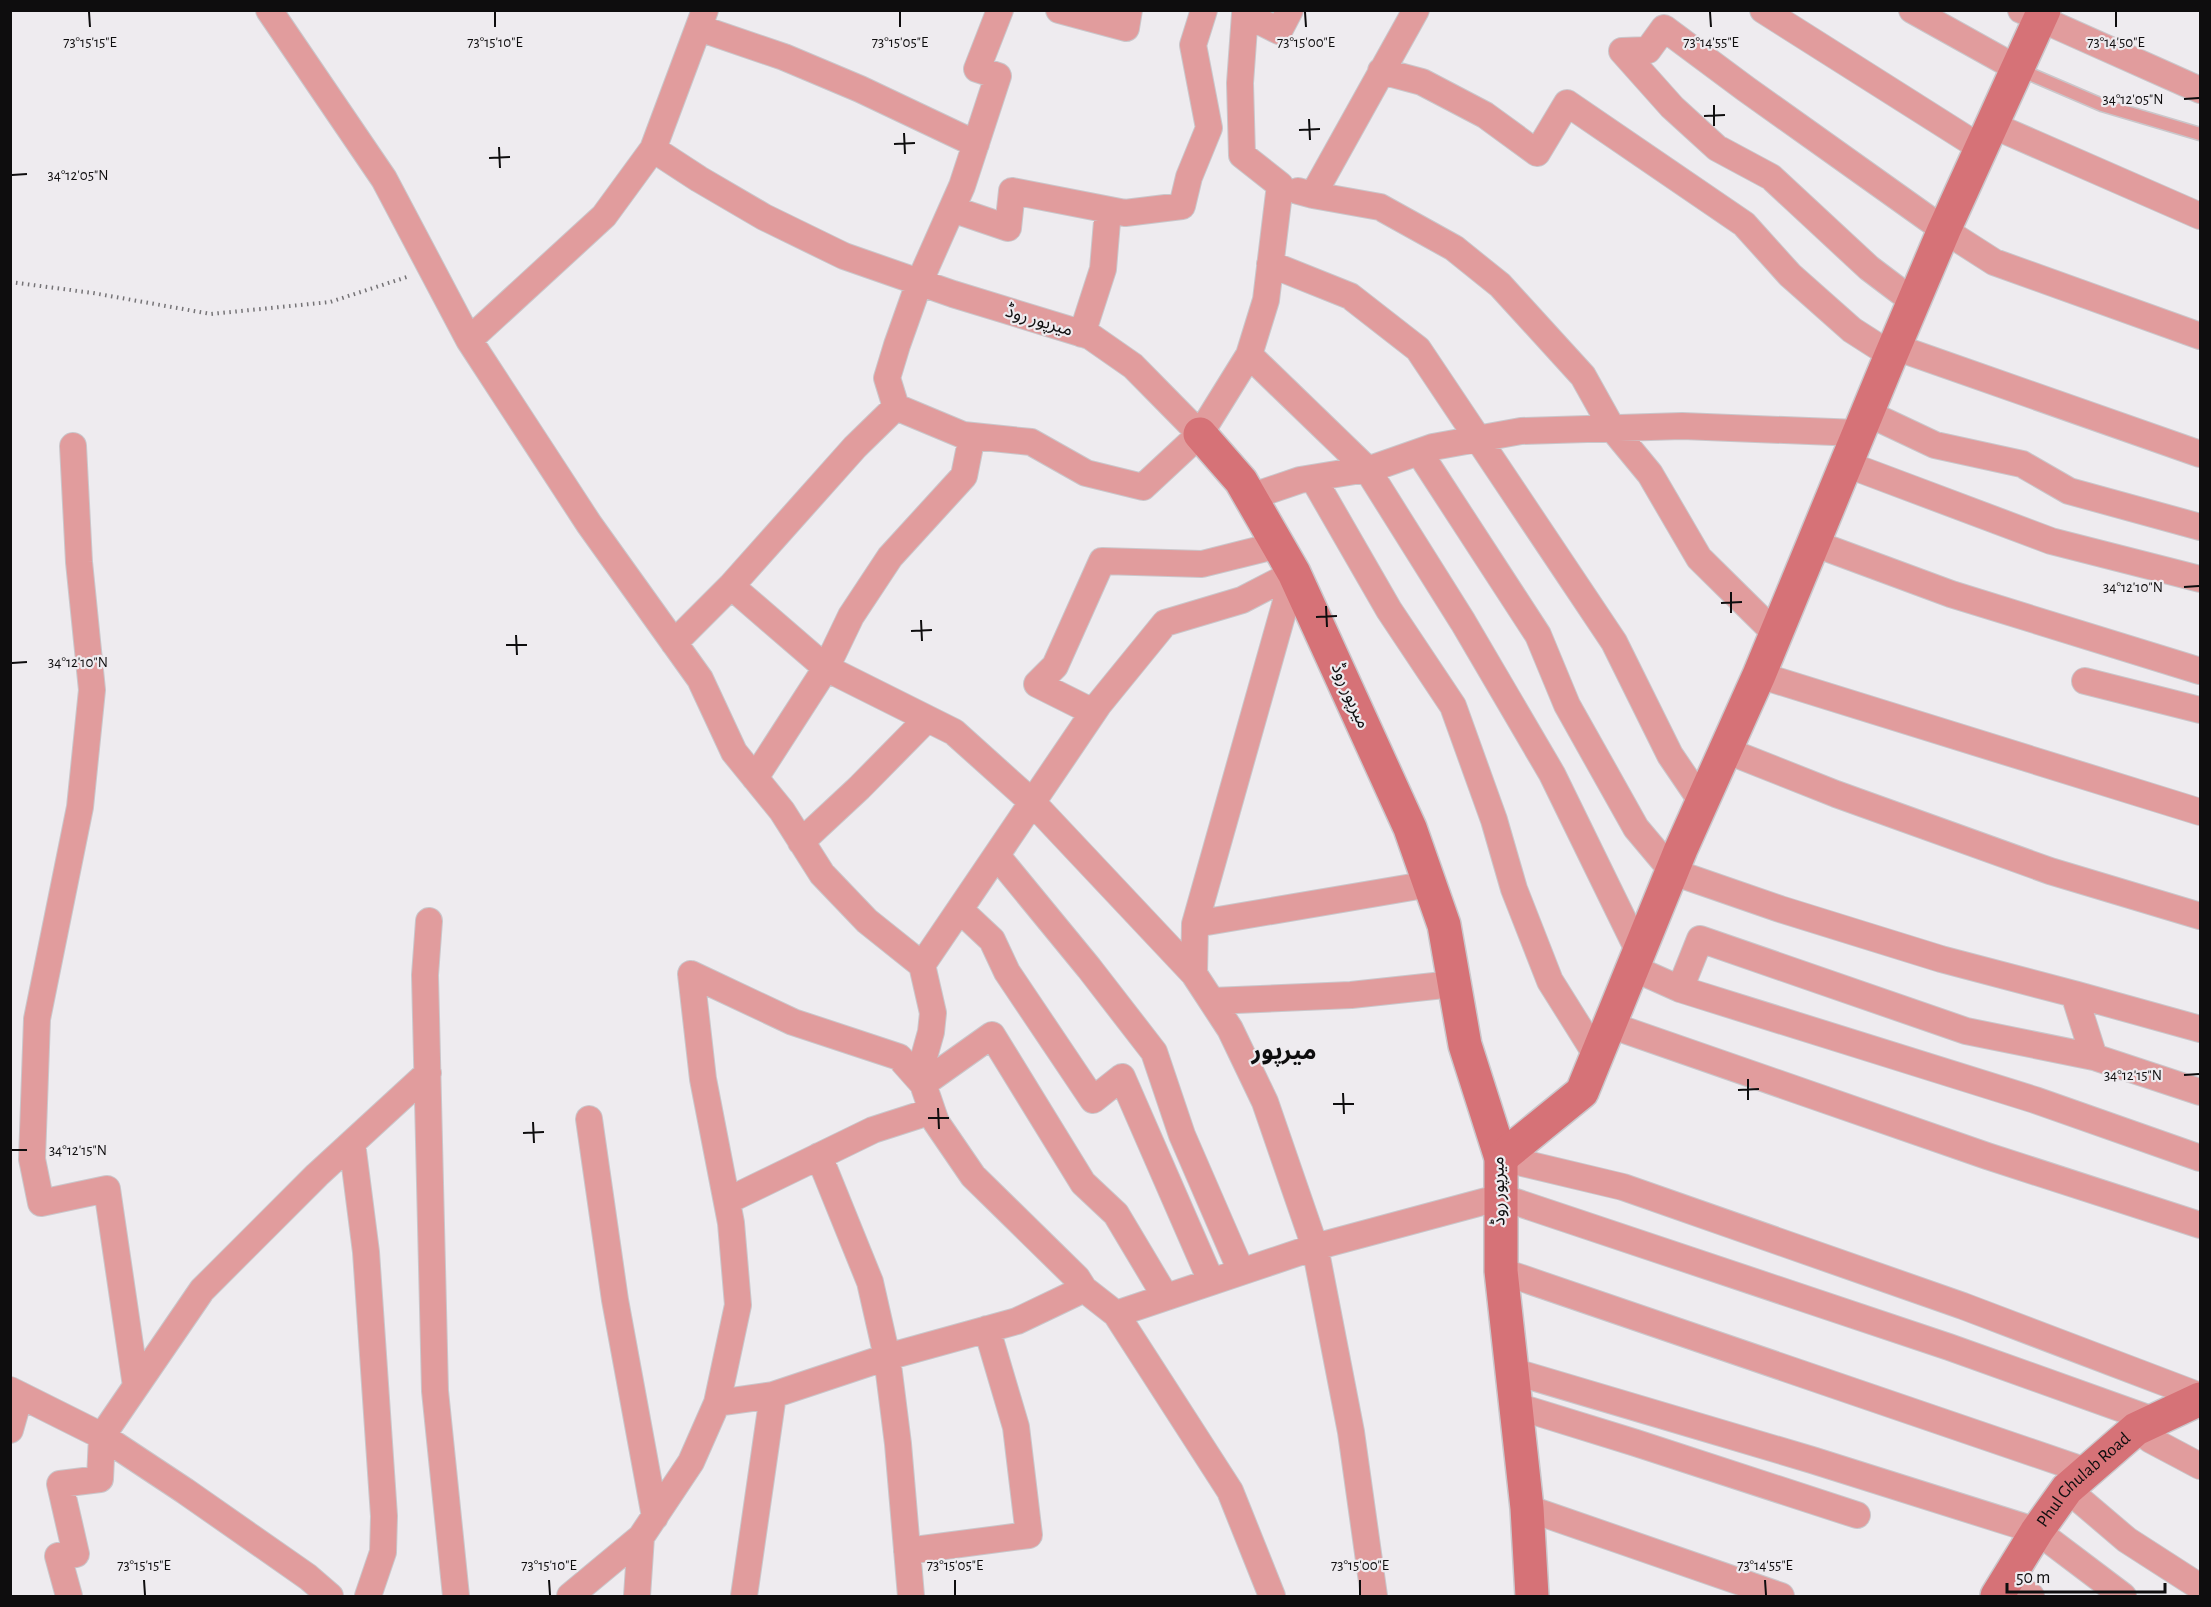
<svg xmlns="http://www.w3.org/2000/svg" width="2211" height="1607" viewBox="0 0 2211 1607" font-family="'Alegreya Sans','Noto Sans Arabic',sans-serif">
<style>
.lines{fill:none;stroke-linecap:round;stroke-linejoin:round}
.lane-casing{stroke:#cac7cb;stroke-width:15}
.street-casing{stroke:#cac7cb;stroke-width:28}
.secondary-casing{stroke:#cac7cb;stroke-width:36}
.path{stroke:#757376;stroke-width:4;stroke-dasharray:1.5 4.5;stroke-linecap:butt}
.lane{stroke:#e19c9d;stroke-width:12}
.street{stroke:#e19c9d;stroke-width:26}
.secondary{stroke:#d67277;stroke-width:33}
.ticks{fill:none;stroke:#0e0d0e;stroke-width:2}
.labels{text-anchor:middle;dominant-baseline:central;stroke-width:4.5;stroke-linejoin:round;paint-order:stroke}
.street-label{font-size:18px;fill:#0e0d0e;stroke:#eeebef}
.district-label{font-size:24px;font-weight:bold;fill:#0e0d0e;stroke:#eeebef}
.ticks-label{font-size:15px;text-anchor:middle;fill:#0e0d0e;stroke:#eeebef;stroke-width:4.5;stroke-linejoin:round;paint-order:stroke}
</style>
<rect width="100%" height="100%" fill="#eeebef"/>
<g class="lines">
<defs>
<path id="lane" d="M2018,69L2102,105L2200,134"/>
<path id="street" d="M269,10L384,179L469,340
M705,10L653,149L604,216L469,340L589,524L700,679L734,752L782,811L822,874L867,921L922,965L933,1013L931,1032L924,1057L923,1084L936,1122L973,1176L1077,1278L1084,1289L1116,1314L1230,1491L1272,1596
M1059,10L1126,28L1129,10
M1763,10L1981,148
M1912,10L2018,69
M2021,10L2200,90
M699,28L784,57L860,89L976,144
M1622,51L1648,50L1664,28L1746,89L1944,230L1994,262L2200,336
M1622,51L1672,107L1717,148L1771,177L1869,268L1914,302
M1381,71L1422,82L1485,115L1537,153L1567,103L1744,224L1790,275L1852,330L1891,355
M1992,125L2200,216
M653,149L699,179L764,217L844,256L953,294L1090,336L1133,366L1200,434
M1298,191L1313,195L1416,10
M1313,195L1380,207L1454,248L1500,285L1583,376L1612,428L1650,474L1699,558L1775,633
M952,209L1008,228L1012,191L1125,213L1182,206L1189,177L1209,128L1193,45L1204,10
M1270,264L1350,296L1418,349L1614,642L1670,755L1702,802
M1082,334L1103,269L1108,210
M1895,347L2200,454
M1249,355L1367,469L1463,622L1552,774L1639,952
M896,407L963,435L1031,442L1086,473L1143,487L1200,434L1249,355L1266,300L1280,185L1242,155L1240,83L1245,14L1279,31L1290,10
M1867,413L1935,445L2022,464L2069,491L2200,527
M73,446L79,562L92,690L80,807L37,1019L32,1159L41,1203L107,1189L136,1386
M1419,452L1538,635L1567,705L1636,828L1673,872L1780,909L1941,959L2074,994L2094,1057
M1846,464L2051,541L2200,579
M1313,478L1389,610L1453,706L1494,820L1514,889L1550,981L1597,1056
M1250,497L1300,480L1373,468L1433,447L1521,431L1682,426L1858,433
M1813,543L1951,594L2200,671
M1294,573L1195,924L1194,974L1230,1029L1265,1102L1315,1247L1351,1432L1374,1596
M731,586L826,668L954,732L1033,803L1194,974
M674,643L731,586L855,447L896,407L887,378L897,345L919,283L962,186L998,76L977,69L1000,10
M1759,675L2200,812
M2085,681L2200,710
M1093,712L1037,684L1055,666L1102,561L1202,564L1278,545
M1725,750L1836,794L2050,871L2200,916
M755,778L826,668L851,616L890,557L964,476L972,436
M801,842L859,788L927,719
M997,856L1089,968L1154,1052L1182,1135L1241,1271
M960,910L992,940L1007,972L1093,1100L1122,1077L1211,1281
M429,921L425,975L435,1391L456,1596
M1195,924L1430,884
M922,965L1099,704L1165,623L1242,600L1294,573
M1633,968L1680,989L1700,939L1966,1031L2094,1057L2200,1092
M691,974L793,1022L899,1057L923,1084L992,1035L1083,1183L1116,1214L1165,1296
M1680,989L2035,1100L2200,1158
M2074,994L2200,1029
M1212,1001L1351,995L1453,984
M1610,1025L1987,1156L2200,1225
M589,1119L615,1300L655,1517
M352,1143L366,1252L384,1516L383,1552L368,1596
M819,1156L870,1282L887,1357L898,1444L911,1596
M1501,1158L1623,1187L1963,1306L2200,1396
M727,1201L873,1130L932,1111
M1501,1271L2086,1471
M1116,1314L1315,1247L1501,1197L1949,1347L2156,1421
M1512,1371L1812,1460L2037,1531L2123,1596
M10,1390L102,1436L185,1491L308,1577L330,1596
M717,1403L773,1395L887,1357L1017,1321L1084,1289
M1516,1406L1636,1443L1857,1515
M2136,1429L2151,1440L2200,1466
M10,1430L20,1395
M2067,1489L2127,1540L2200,1587
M1527,1508L1781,1596
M907,1551L1029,1535L1016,1427L987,1329
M2008,1580L2031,1596
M69,1596L58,1556L76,1554L60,1484L100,1479L102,1436L202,1290L317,1175L428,1073
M570,1596L641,1537L691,1462L717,1403L738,1305L731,1223L703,1079L691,974
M637,1596L641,1537
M744,1596L773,1395"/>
<g id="secondary">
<path d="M1200,434L1241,481L1294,573L1410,828L1444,925L1465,1045L1501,1158V1271L1527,1508L1532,1596"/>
<path d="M1501,1158L1582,1092L1681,849L1759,675L1891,355L1944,230L2044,10"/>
<path id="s1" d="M1997,1596L2037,1531L2067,1489L2136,1429L2200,1399"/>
</g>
</defs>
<use href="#lane" class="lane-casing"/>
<use href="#street" class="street-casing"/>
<use href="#secondary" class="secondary-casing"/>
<path class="path" d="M10,282L93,293L211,314L330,302L410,276"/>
<use href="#lane" class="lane"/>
<use href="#street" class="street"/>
<use href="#secondary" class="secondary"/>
</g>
<path class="ticks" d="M89,12L90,27M495,12V27M900,12V27M1305,12L1306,27M1710,12L1711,27M2116,12V27M2184,99L2199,98M1714,105V126M1704,116L1725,115M1309,119L1310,140M1299,130L1320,129M904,133L905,154M894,144L915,143M499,147L500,168M489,158L510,157M12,175L27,174M2184,587L2199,586M1731,592V613M1721,603L1742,602M1326,606L1327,627M1316,617L1337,616M921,620L922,641M911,631L932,630M516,635L517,655M506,645H527M12,663L27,662M2184,1075L2199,1074M1748,1079V1100M1738,1090L1759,1089M1343,1093L1344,1114M1333,1104H1354M938,1108L939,1129M928,1118H949M533,1122L534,1143M523,1133L544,1132M12,1150H27M144,1580L145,1595M549,1580L550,1595M955,1580V1595M1360,1580V1595M1765,1580L1766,1595"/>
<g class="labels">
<g class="street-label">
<text transform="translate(1039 321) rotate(17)">میرپور روڈ</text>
<text transform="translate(1350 696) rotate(66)">میرپور روڈ</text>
<text transform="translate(1499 1191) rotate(-91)">میرپور روڈ</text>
<text stroke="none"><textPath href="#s1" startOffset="146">Phul Ghulab Road</textPath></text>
</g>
<g class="district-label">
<text x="1284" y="1052">میرپور</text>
</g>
</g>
<g class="ticks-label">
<text x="90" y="47">73°15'15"E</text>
<text x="495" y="47">73°15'10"E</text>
<text x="900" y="47">73°15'05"E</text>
<text x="1306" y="47">73°15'00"E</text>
<text x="1711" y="47">73°14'55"E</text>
<text x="2116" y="47">73°14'50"E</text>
<text x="2133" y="104">34°12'05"N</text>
<text x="78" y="180">34°12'05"N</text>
<text x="2133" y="592">34°12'10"N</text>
<text x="78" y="667">34°12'10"N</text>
<text x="2133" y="1080">34°12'15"N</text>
<text x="78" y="1155">34°12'15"N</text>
<text x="144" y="1570">73°15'15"E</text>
<text x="549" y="1570">73°15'10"E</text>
<text x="955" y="1570">73°15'05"E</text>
<text x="1360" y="1570">73°15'00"E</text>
<text x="1765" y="1570">73°14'55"E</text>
</g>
<rect width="2211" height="1607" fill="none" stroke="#0e0d0e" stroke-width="24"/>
<path d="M2007 1583v9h158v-9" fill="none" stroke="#0e0d0e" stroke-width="3"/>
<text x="2016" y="1583" font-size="18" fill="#0e0d0e" stroke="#eeebef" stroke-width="4.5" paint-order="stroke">50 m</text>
</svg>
